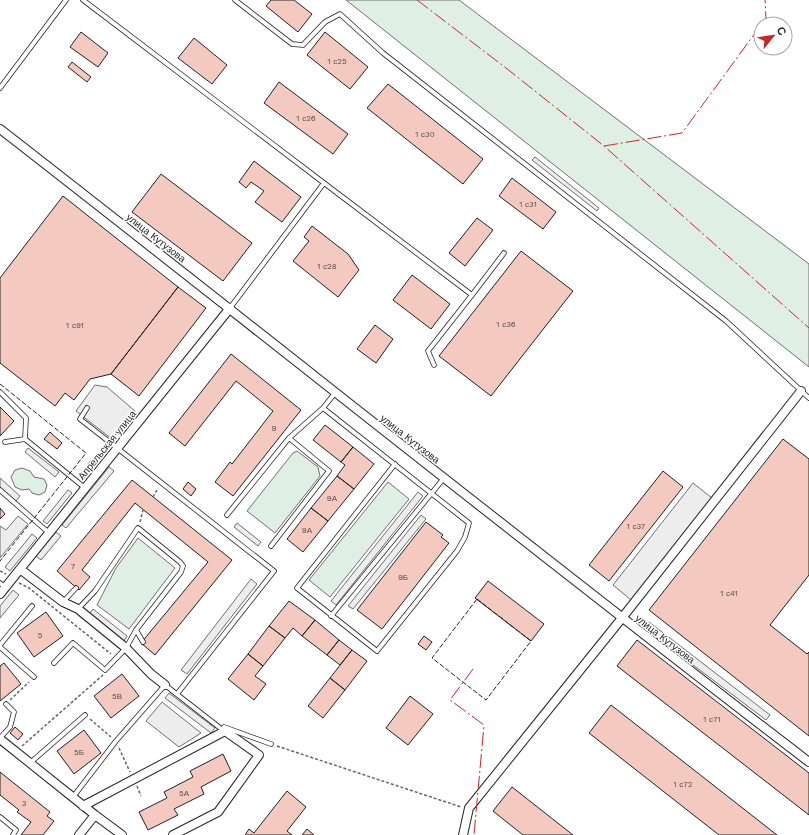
<svg xmlns="http://www.w3.org/2000/svg" width="809" height="835" viewBox="0 0 809 835" font-family="'Work Sans',sans-serif">
<style>
.green{fill:#e0efe3;stroke:#6f6f6f}
.parking{fill:#ededed;stroke:#6f6f6f}
.building{fill:#f3c9c0;stroke:#222}
.lines{fill:none;stroke-linecap:round;stroke-linejoin:round}
.lane-casing{stroke:#222;stroke-width:5.5}
.street-casing{stroke:#222;stroke-width:10}
.path{stroke:#646464;stroke-width:1.5;stroke-dasharray:3 2;stroke-linecap:butt}
.lane{stroke:#fff;stroke-width:4}
.street{stroke:#fff;stroke-width:8}
.fence{stroke:#222;stroke-width:1;stroke-dasharray:5 2;stroke-linecap:butt}
.power{stroke:#c62828;stroke-width:1;stroke-dasharray:14 3 2 3;stroke-linecap:butt}
.labels{text-anchor:middle;dominant-baseline:central;stroke-width:3;stroke-linejoin:round;paint-order:stroke}
.number-label{font-size:8px;fill:#564c4a}
.street-label{font-size:10px;fill:#222;stroke:#fff}
</style>
<rect width="100%" height="100%" fill="#fff"/>
<path class="green" d="M346,0H459L809,264V367Z
M297,451L318,467L320,476L275,533L247,511L293,453Z
M22,468L30,471L34,477L44,479L47,485L45,492L39,495L32,493L29,489L22,490L15,487L11,477L15,470Z
M388,482L409,499L330,597L309,580Z
M138,538L175,568L129,629L97,605L116,568Z"/>
<path class="parking" d="M535,157L599,208L597,211L532,160Z
M95,385L107,387L135,411L112,439L76,411Z
M28,448L59,472L55,477L25,452Z
M91,460L96,463L83,480L79,476Z
M109,467L114,471L66,528L62,525Z
M0,478L20,496L16,501L0,487Z
M693,483L712,498L631,600L613,585Z
M68,490L72,493L47,524L43,521Z
M418,492L423,496L336,605L331,601Z
M421,515L426,519L353,609L348,606Z
M18,516L28,524L0,558V526L6,530Z
M237,523L261,542L258,546L234,527Z
M56,532L61,536L41,560L36,556Z
M32,534L37,538L10,571L5,567Z
M251,579L257,584L187,674L181,670Z
M13,590L19,595L0,618V606Z
M93,609L127,636L124,641L89,614Z
M649,622L770,715L766,720L644,628Z
M169,693L215,728L211,733L165,698Z
M162,702L201,733L179,747L146,721Z"/>
<path class="building" d="M271,0H294L312,14L298,32L266,6Z
M81,32L108,53L98,67L70,47Z
M325,32L368,67L350,89L307,55Z
M194,38L227,65L212,84L178,58Z
M72,62L91,77L87,82L68,67Z
M279,82L348,134L333,154L264,103Z
M388,84L483,159L463,184L367,108Z
M254,161L301,197L282,222L255,202L264,191L251,182L246,188L239,182Z
M161,174L252,243L223,281L132,212Z
M512,178L556,212L543,229L499,196Z
M63,196L178,287L111,374L90,379L74,400L65,393L55,406L0,363V278Z
M477,218L493,230L465,266L449,253Z
M312,226L348,254L359,270L338,297L293,261L309,241L304,237Z
M521,251L573,291L491,396L439,356Z
M412,275L450,304L431,329L393,300Z
M178,287L206,308L139,396L111,374Z
M375,325L393,339L376,363L357,349Z
M231,354L301,410L233,496L215,482L230,462L232,464L273,411L236,381L185,446L169,433Z
M0,407L14,421L0,436Z
M325,425L353,447L341,462L313,440Z
M50,432L62,443L57,449L44,439Z
M783,439L809,459V575L770,625L807,654L809,652V736L649,610Z
M353,447L374,464L354,489L337,476L345,465L341,462Z
M663,471L683,487L609,581L589,565Z
M337,476L354,489L328,521L311,508Z
M132,480L232,560L155,655L141,643L208,562L135,503L82,570L90,577L79,590L57,571Z
M188,482L196,489L191,496L183,489Z
M0,508L5,514L0,519Z
M311,508L328,521L303,552L287,539Z
M426,522L443,535L441,537L449,543L382,629L357,610Z
M488,581L544,624L531,641L475,598Z
M289,601L315,620L302,636L293,628L285,638L269,626Z
M46,612L63,636L34,657L17,633Z
M315,620L339,640L327,655L302,636Z
M269,626L285,638L263,666L248,654Z
M424,636L432,642L426,650L418,644Z
M339,640L352,650L340,665L327,655Z
M637,640L809,773V815L617,666Z
M352,650L367,661L345,690L330,678Z
M248,654L263,666L255,676L266,684L254,700L228,679Z
M4,663L21,684L0,701V666Z
M122,674L139,696L111,718L94,696Z
M330,678L345,690L323,718L308,706Z
M410,696L433,714L408,745L386,728Z
M611,705L777,835H719L589,733Z
M15,727L23,734L18,740L10,733Z
M84,730L101,753L74,774L57,751Z
M223,754L231,771L201,787L204,794L174,809L178,815L148,830L139,812L167,798L164,792L193,777L190,771Z
M0,772L50,812L47,816L54,821L43,835H21L31,822L17,812L19,810L0,795Z
M512,787L573,835H523L493,811Z
M287,791L306,807L287,831L292,835H245L249,829L254,833Z
M307,829L314,835H302Z"/>
<g class="lines">
<defs>
<path id="lane" d="M83,0L324,183
M235,0L292,44L303,45L325,22L340,14L383,53L726,321L809,398
M0,88L66,0
M230,308L324,183L472,295L504,253
M434,365L428,351L472,295
M0,392L26,418L25,439L85,488
M87,408L80,419L274,571L177,694
M323,408L469,523L465,537L457,551L377,651L297,588L395,464
M5,442L25,439
M0,490L49,533
M227,515L289,438L323,408L335,393
M271,546L329,471L289,438
M0,583L5,587
M63,602L76,588
M331,616L444,478
M136,630L143,642
M0,645L32,606
M0,647L34,677
M54,663L73,643L105,670L126,648L136,630L181,572L183,566L180,562L138,528L95,591L78,609
M224,727L271,744
M0,738L10,727L14,712L6,704
M30,763L85,715
M73,797L116,741L165,685L224,731
M0,817L16,830L13,835"/>
<path id="street" d="M0,129C270,339 537,554 809,762
M20,569L63,602L78,609L126,648L151,674L165,685
M0,594L230,308
M0,739L95,815L79,835
M83,806L225,731L259,755L218,812L173,835
M95,815L122,835
M463,835L469,808L622,618L801,391"/>
</defs>
<use href="#lane" class="lane-casing"/>
<use href="#street" class="street-casing"/>
<path class="path" d="M153,497L158,488
M140,522L143,510
M0,571L6,574
M19,583L29,588L111,654
M10,700L29,682
M90,719L111,737
M22,746L103,675
M277,746L461,807
M119,748L130,772
M137,786L141,796"/>
<use href="#lane" class="lane"/>
<use href="#street" class="street"/>
<path class="fence" d="M0,384L86,453L0,561
M477,599L531,641L486,700L432,658Z"/>
<path class="power" d="M417,0L506,68L604,146L809,328
M762,24L766,18L765,0
M604,146L682,133L761,25
M473,669L450,700L484,725L474,835"/>
</g>
<g class="labels">
<g class="number-label">
<text x="337" y="61">1 с25</text>
<text x="306" y="118">1 с26</text>
<text x="425" y="134">1 с30</text>
<text x="528" y="204">1 с31</text>
<text x="327" y="266">1 с28</text>
<text x="506" y="324">1 с36</text>
<text x="75" y="325">1 с91</text>
<text x="274" y="428">9</text>
<text x="332" y="498">9А</text>
<text x="636" y="526">1 с37</text>
<text x="307" y="530">9А</text>
<text x="73" y="566">7</text>
<text x="403" y="577">9Б</text>
<text x="729" y="593">1 с41</text>
<text x="40" y="635">5</text>
<text x="117" y="696">5В</text>
<text x="712" y="719">1 с71</text>
<text x="79" y="752">5Б</text>
<text x="683" y="784">1 с72</text>
<text x="184" y="793">5А</text>
<text x="24" y="803">3</text>
</g>
<g class="street-label">
<text transform="translate(156 238) rotate(38)">улица Кутузова</text>
<text transform="translate(410 439) rotate(38)">улица Кутузова</text>
<text transform="translate(107 445) rotate(-51)">Апрельская улица</text>
<text transform="translate(665 639) rotate(38)">улица Кутузова</text>
</g>
</g>
<g transform="translate(773 36) rotate(60)"><circle r="19" fill="#ffffff" stroke="#a7a7a7"/>
<path d="M0-3L7 15L0 10L-7 15Z" fill="#c62828"/>
<text y="-6" font-size="11" font-weight="bold" text-anchor="middle" fill="#222222">С</text>
</g>
</svg>
